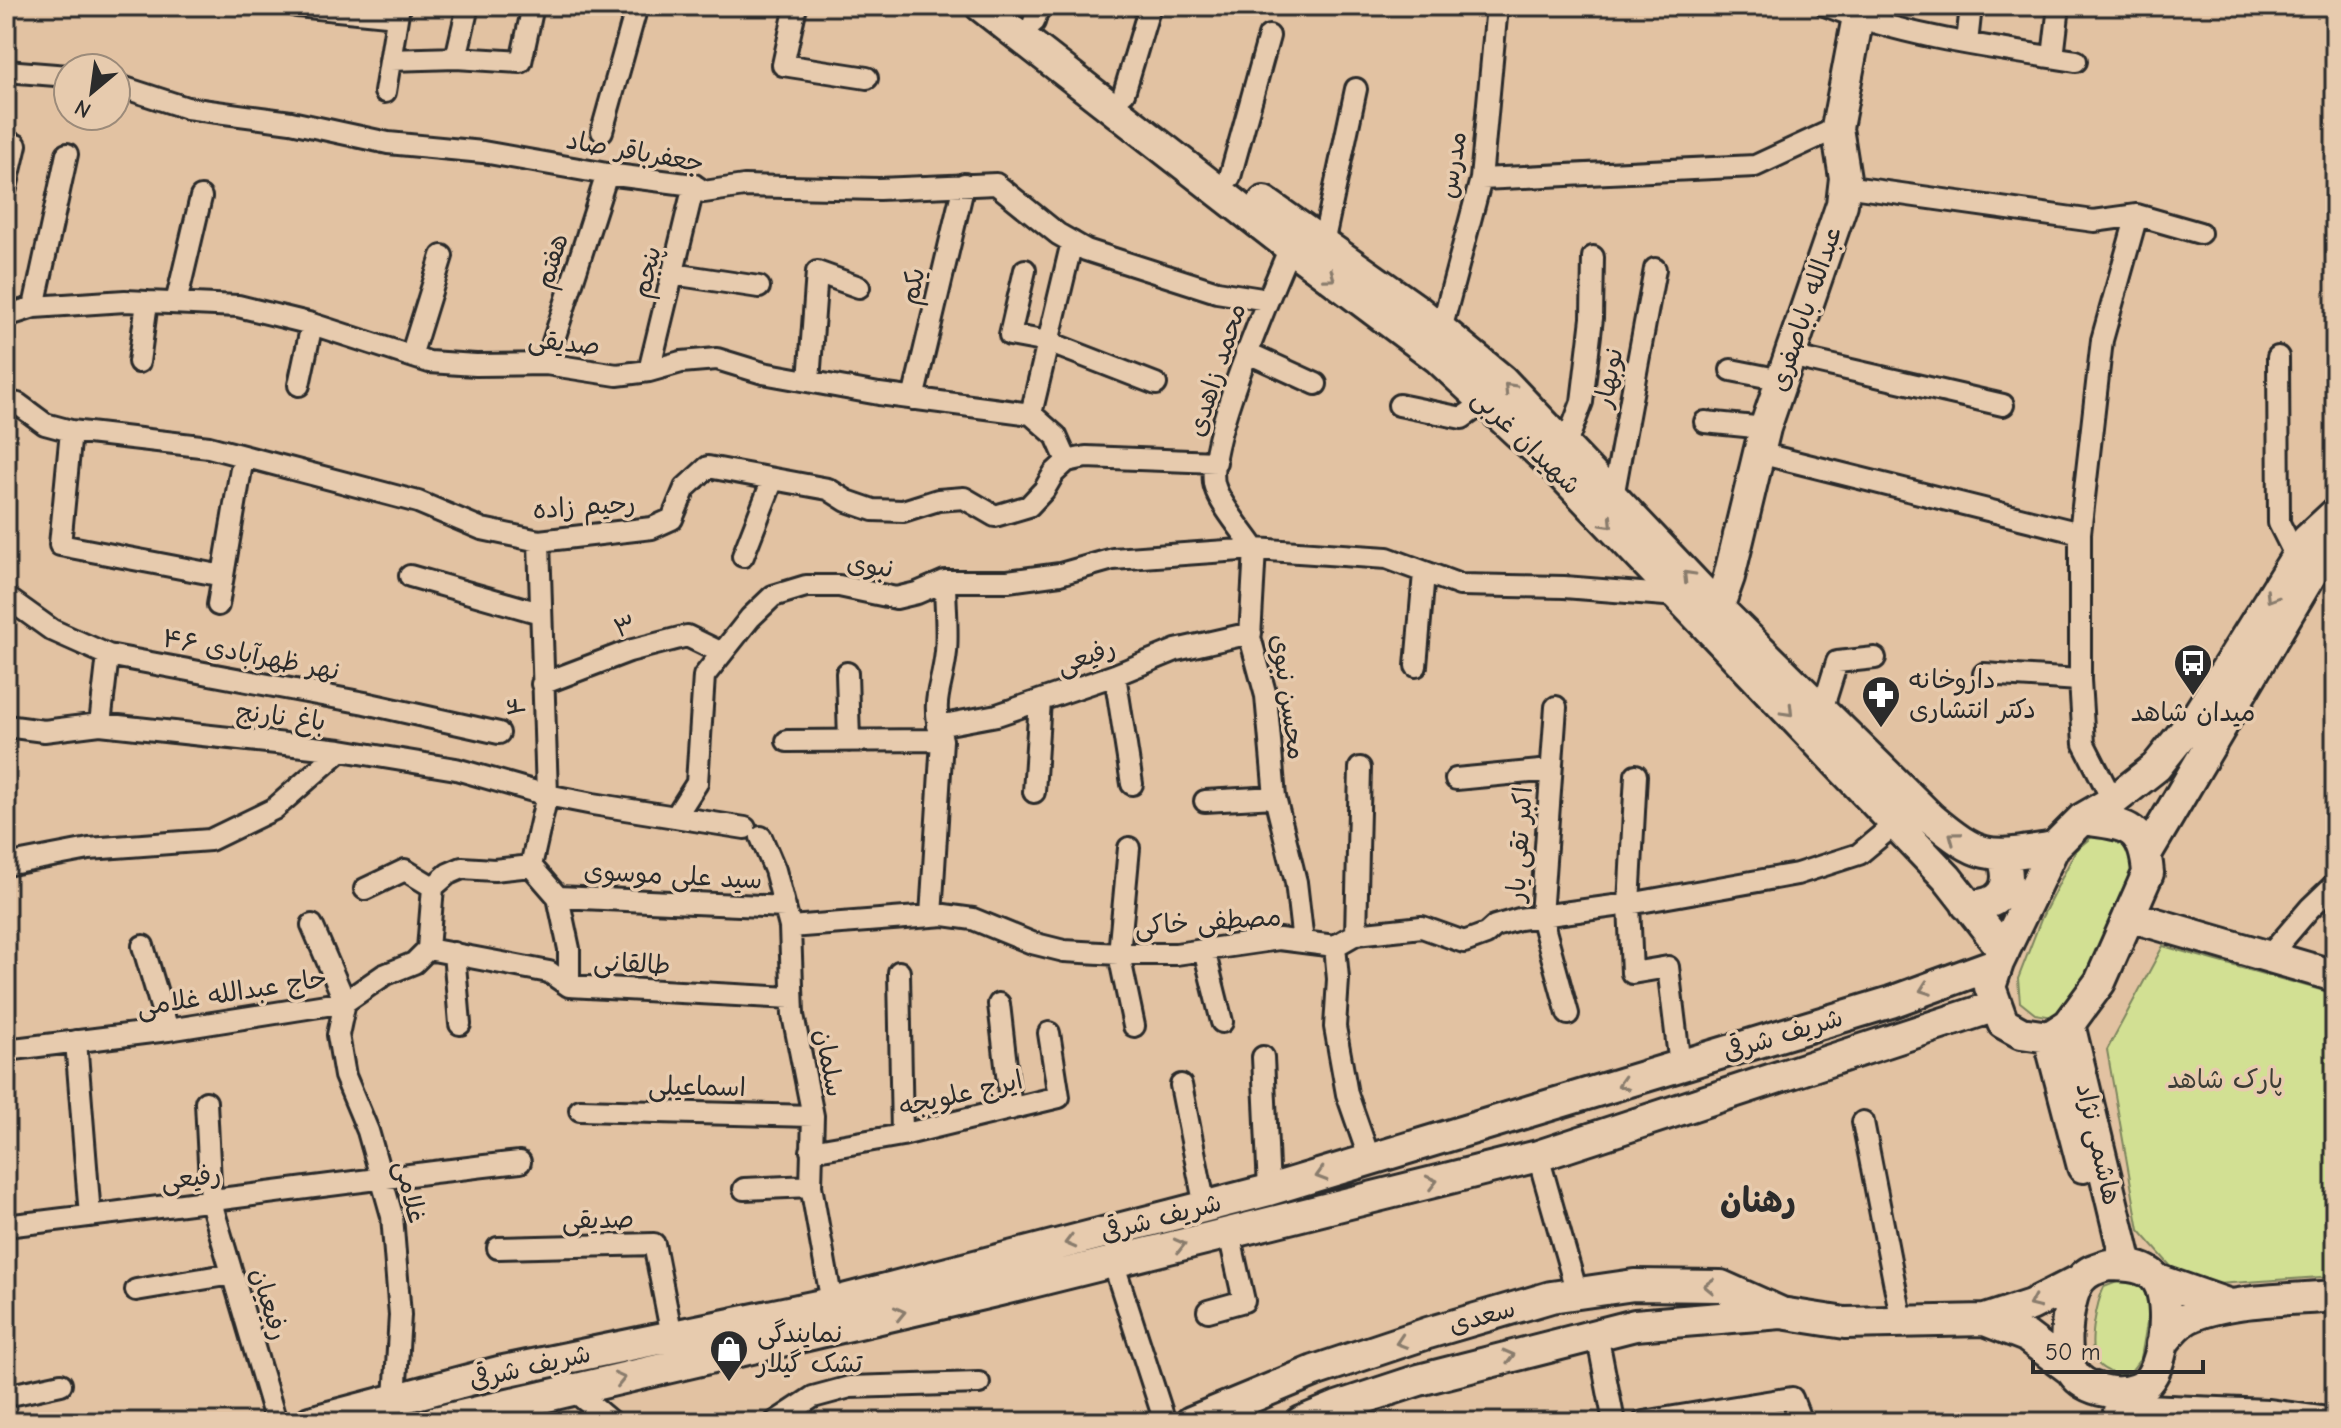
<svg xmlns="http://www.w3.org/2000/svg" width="2341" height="1428" viewBox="0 0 2341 1428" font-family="'Comic Neue','Playpen Sans Arabic',sans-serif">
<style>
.green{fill:#d2e093;stroke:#7e865f;stroke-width:2}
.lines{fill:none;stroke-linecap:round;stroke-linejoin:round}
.street-casing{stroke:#2b2b2b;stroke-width:26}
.secondary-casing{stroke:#2b2b2b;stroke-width:36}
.street{stroke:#e7cbae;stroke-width:20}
.secondary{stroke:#e7cbae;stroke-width:30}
.oneway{stroke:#897b6c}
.labels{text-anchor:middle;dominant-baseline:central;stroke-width:7;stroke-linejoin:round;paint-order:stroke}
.street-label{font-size:26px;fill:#2b2b2b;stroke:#e7cbae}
.poi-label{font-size:26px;fill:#2b2b2b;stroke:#e7cbae;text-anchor:start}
.park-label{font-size:26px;fill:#3c3d35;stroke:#e7cbae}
.district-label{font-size:34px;font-weight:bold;fill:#2b2b2b;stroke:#e7cbae}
</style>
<rect width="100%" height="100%" fill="#e2c2a2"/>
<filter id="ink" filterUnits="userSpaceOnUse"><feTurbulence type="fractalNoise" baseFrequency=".0125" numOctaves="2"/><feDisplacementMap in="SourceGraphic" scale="16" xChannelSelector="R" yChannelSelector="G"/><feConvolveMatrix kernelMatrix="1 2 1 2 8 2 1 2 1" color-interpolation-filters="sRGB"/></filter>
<g filter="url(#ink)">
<path class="green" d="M2094,835L2121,837L2138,867L2084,986L2071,1005L2053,1017L2035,1014L2020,1002L2018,979L2042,917L2076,850Z
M2163,946L2335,994V1276L2188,1286L2139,1230L2107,1050Z
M2134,1280L2146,1291L2150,1306L2141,1358L2131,1371L2116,1375C2108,1371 2098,1367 2095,1359C2088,1343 2097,1302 2104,1287L2117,1282Z"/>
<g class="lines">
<defs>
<path id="street" d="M297,6L397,16
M796,6L783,65L867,78
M1827,6C1905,37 1993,48 2076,61
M1034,22L1039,6
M1967,43L1971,6
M2053,57L2059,6
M456,58L468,6
M390,60L456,58L521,62L533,6
M6,71L68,76
M116,85L187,108L291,122L388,143L483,152L607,174L694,185L704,192L744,186L879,189L996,184L1058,234L1086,250L1217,292L1268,300
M385,92L399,6
M1124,93L1150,6
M602,131L637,6
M1230,177L1269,36
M1481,179L1755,166L1837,128
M1844,186L2094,221L2137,215L2200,233
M6,188L16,145
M1323,244L1356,89
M1025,270L1010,335L1048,342L1156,384
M673,274L759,287
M176,303L201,197
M34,307L67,154
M6,316L34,307L125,301L238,306L312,324L429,362L476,365L546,364L617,375L649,371L681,362L717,359L763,373L879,394L1031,414L1056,436L1067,461
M1441,330L1481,179L1497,6
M1246,352L1316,384
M411,356L442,256
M1790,356L2003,405
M2278,357L2279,523L2296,557
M139,362L147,302
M546,364L607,174
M1731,370L1782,380
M649,371L694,185
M809,381L817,272L859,287
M299,385L312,324
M913,399L964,184
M6,401L18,404L45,424L71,431L209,447L418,502L482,529L539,541L652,528L672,519L685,488L708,467L828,489L847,501L873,510L903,511L938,500L964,498L995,516L1029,506L1044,490L1054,473L1067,461L1086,457L1216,462
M1399,405L1462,418L1485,402
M1031,414L1072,242
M1705,422L1765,428
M71,431L60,545L223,576
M1565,447L1582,402L1592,318L1593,257
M1759,453L2080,533
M1613,497L1655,269
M1255,549C1243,531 1221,506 1215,487C1202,450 1273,288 1290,247
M743,556L773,479
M410,576L540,613
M6,597L52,630L108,655L365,703L499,733
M218,605L243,457
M1416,666L1424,573
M847,673L849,741
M1984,674L2080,680
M1115,675L1132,784
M542,684L629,651L687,636L722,653
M1556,707L1541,916L1568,1014
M1822,710L1837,662L1875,658
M100,724L108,655
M6,726L44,731L100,724L341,750L456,769L547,795L593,804L745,828
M938,726L997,715L1115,675L1176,650L1251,633
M787,741L942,740
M1636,775L1629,904L1632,973L1668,967L1680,1066
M1456,779L1551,770
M1034,792L1040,701
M1205,801L1275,797
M2113,801L2084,744L2080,680V533L2102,340L2137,215
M676,816L697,783L704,676L750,618L773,596L806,586H839L896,598L917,593L945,581H1008L1060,574L1113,559L1255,549
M761,837L775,870L790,927L793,1015L813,1116L811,1186L832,1303
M1129,848L1119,954L1134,1026
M6,865L89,849L210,840L274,809L341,750
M531,866L547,795L539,541
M531,866L558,897L569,949V986
M365,889L405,870L433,887
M558,897L785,907
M931,916L942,740C930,697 942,691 946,652C948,629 945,604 945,581
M312,925L345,1002L338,1035L345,1076L368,1131L392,1216L400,1315L395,1399
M790,927L944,915L973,919L1032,943L1064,951L1119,954H1176L1279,939L1335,946L1356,934L1422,927L1464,942L1486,934L1495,926L1519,919L1629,904L1797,874L1859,854L1895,824
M1356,934L1360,768
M1303,942L1296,882L1275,797L1266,696L1250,637L1255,549L1387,558L1460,585L1564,587L1678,596
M143,946L168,1030
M1335,946L1338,979L1335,1027L1347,1094L1370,1160
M428,949L549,972L569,986L792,998
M1204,950L1222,1022
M454,953L460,1024
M2269,956L2310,908L2335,884
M899,972L902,1135
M999,1004L1011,1109
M76,1041L90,1216
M6,1050L168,1030L345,1002L384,975L414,963L428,949L433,887L448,874L462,868L494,870L531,866
M1263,1057L1269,1190
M1181,1085L1205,1207
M206,1102L211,1202L276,1422
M580,1110L813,1116
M1863,1122L1902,1322
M811,1151L902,1135L1059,1097L1049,1033
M1538,1156L1577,1293
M744,1189L811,1186
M6,1226C177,1206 348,1181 520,1162
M498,1248L654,1244L672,1336
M1113,1262L1165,1422
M136,1290L232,1274
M1208,1311L1244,1301L1229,1233
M1597,1334L1614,1422
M573,1390L611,1422
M6,1396L61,1384
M2120,1404L2268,1410L2335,1419
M775,1422L813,1397L850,1387L979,1383
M1643,1422L1792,1398L1801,1422"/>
<path id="secondary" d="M981,6L1290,247L1438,358L1557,469L1947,878L2004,951
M1264,202L1417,310L1502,380L1718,608L1931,818C1983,862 1990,857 2054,847
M1718,608L1729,577L1765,428L1842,204L1845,178L1837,128L1860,6
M2082,819C2124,825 2144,823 2148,873L2100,982L2069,1024L2049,1037L2021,1033L2003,1023L1990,987L1998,963L2054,847L2082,819L2113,801L2156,767L2197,716L2307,540L2335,514
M2146,854L2314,569L2335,548
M1967,905C2001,907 2015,887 2002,855
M2129,916L2335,976
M2069,1024L2127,1265
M2049,1037L2083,1167
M2108,1265C2125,1265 2148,1265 2158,1282C2172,1304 2165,1379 2137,1389C2117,1397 2081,1390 2071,1369C2062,1349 2067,1295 2081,1279C2089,1270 2098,1268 2108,1265Z
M2158,1280L2230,1305
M1985,1320L2026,1336L2071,1370
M2162,1344C2170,1334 2177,1324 2188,1318C2224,1299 2294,1300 2335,1296
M310,1422L499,1372L832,1303L1269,1190L1891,1002L1998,963
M435,1422L1000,1290L1538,1156L1996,1006
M1191,1422L1314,1371L1428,1333L1551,1297L1634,1285L1721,1286L1779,1312
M1301,1422L1337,1407L1419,1380L1635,1325L1781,1313L1845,1323L1985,1320L2031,1305L2080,1280
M2118,1422L2121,1392"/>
</defs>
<use href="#street" class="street-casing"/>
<use href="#secondary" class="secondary-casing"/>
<use href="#street" class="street"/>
<use href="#secondary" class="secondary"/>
</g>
<defs><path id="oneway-chevron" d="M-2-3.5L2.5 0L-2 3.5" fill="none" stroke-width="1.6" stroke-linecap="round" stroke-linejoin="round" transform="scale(2)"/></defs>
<g class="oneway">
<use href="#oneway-chevron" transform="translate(1330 277) rotate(37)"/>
<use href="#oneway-chevron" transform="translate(1509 388) rotate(-134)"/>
<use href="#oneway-chevron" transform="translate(1608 523) rotate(46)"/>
<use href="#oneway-chevron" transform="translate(1688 576) rotate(-134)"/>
<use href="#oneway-chevron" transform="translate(2271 597) rotate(122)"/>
<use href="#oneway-chevron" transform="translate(1788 711) rotate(46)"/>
<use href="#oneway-chevron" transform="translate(1954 837) rotate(-143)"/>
<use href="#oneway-chevron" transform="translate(1925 989) rotate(160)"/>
<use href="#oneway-chevron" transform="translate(1623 1084) rotate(163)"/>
<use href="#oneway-chevron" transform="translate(1321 1175) rotate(163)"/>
<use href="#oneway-chevron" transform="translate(1432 1182) rotate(-14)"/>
<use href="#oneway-chevron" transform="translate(1070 1242) rotate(165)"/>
<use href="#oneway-chevron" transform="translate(1180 1245) rotate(-14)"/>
<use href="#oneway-chevron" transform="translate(1709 1286) rotate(-178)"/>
<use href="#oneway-chevron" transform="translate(2034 1303) rotate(156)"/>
<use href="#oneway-chevron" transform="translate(900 1313) rotate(-13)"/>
<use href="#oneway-chevron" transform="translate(1401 1342) rotate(162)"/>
<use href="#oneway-chevron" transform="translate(1509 1356) rotate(-15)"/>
<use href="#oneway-chevron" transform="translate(620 1379) rotate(-13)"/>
</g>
</g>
<defs>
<symbol id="bus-pin" viewBox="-11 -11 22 30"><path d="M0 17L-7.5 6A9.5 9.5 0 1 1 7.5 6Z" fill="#2b2b2b" stroke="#e7cbae"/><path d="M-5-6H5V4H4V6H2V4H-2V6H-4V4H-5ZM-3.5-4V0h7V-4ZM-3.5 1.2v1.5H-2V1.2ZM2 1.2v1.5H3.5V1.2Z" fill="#fff"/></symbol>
<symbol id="pharmacy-pin" viewBox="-11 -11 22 30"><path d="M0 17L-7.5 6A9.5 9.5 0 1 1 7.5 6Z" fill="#2b2b2b" stroke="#e7cbae"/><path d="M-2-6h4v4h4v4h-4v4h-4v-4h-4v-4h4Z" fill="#fff"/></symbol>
<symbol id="shop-pin" viewBox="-11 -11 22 30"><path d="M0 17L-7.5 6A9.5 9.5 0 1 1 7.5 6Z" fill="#2b2b2b" stroke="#e7cbae"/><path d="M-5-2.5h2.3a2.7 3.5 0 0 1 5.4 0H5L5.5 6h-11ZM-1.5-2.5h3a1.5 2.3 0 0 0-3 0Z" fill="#fff"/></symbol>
</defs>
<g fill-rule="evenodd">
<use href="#bus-pin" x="2171" y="641" width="44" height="60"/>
<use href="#pharmacy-pin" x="1859" y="673" width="44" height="60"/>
<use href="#shop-pin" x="707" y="1327" width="44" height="60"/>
</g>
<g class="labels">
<g class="street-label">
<text transform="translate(635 152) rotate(10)">جعفرباقر صاد</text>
<text transform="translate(1453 165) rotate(-81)">مدرس</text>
<text transform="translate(552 261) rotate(-72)">هفتم</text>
<text transform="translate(647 272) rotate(-76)">پنجم</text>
<text transform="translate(913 286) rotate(-77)">یکم</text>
<text transform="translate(1806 309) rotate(-71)">عبدالله باباصفری</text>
<text transform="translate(564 343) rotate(6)">صدیقی</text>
<text transform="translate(1217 370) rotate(-72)">محمد زاهدی</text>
<text transform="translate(1609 378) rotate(-79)">نوبهار</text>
<text transform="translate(1526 442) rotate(44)">شهیدان غربی</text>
<text transform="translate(584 507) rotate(-4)">رحیم زاده</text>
<text transform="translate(870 566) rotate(8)">نبوی</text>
<text transform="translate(625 627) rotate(-17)">۳</text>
<text transform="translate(251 655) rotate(11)">نهر ظهرآبادی ۴۶</text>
<text transform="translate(1086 657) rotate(-20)">رفیعی</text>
<text transform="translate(1288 697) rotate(82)">محسن نبوی</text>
<text transform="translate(517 706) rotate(-92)">۴</text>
<text transform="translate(281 717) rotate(7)">باغ نارنج</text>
<text transform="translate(1520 844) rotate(-86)">اکبر تقی یار</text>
<text transform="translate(673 876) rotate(3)">سید علی موسوی</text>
<text transform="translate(1208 922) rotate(-4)">مصطفی خاکی</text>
<text transform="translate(632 964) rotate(3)">طالقانی</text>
<text transform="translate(232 993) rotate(-9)">حاج عبدالله غلامی</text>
<text transform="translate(1783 1035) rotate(-17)">شریف شرقی</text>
<text transform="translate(829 1063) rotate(79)">سلمان</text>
<text transform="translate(697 1087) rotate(1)">اسماعیلی</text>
<text transform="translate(961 1094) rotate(-13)">ایرج علویجه</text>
<text transform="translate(2098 1144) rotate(77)">هاشمی نژاد</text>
<text transform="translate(191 1178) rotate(-7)">رفیعی</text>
<text transform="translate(410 1192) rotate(77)">غلامی</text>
<text transform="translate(1161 1218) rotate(-15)">شریف شرقی</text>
<text transform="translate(598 1220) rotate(-1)">صدیقی</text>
<text transform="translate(269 1304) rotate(73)">رفیعیان</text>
<text transform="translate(1482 1317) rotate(-16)">سعدی</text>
<text transform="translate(530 1367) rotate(-13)">شریف شرقی</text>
</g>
<g class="poi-label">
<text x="1909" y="680">داروخانه<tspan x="1909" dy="30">دکتر انتشاری</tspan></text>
<text x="2193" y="713" text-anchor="middle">میدان شاهد</text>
<text x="757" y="1334">نمایندگی<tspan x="757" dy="30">تشک گیلار</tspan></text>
</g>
<g class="park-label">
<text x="2225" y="1080">پارک شاهد</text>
</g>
<g class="district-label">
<text x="1758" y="1201">رهنان</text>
</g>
</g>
<rect width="2341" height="1428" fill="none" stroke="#e7cbae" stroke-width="32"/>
<rect x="16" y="16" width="2309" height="1396" fill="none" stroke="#2b2b2b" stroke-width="3" filter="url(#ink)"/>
<g transform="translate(92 92) rotate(209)"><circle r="38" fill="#e7cbae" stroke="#9c8b7a" stroke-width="2"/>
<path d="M0-6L14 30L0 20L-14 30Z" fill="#2b2b2b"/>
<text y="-12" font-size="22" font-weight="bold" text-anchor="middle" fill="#2b2b2b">N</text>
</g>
<path d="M2033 1360v12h170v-12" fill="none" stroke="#2b2b2b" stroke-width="4"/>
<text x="2045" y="1360" font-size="24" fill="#2b2b2b" stroke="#e7cbae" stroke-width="6" paint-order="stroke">50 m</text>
</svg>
